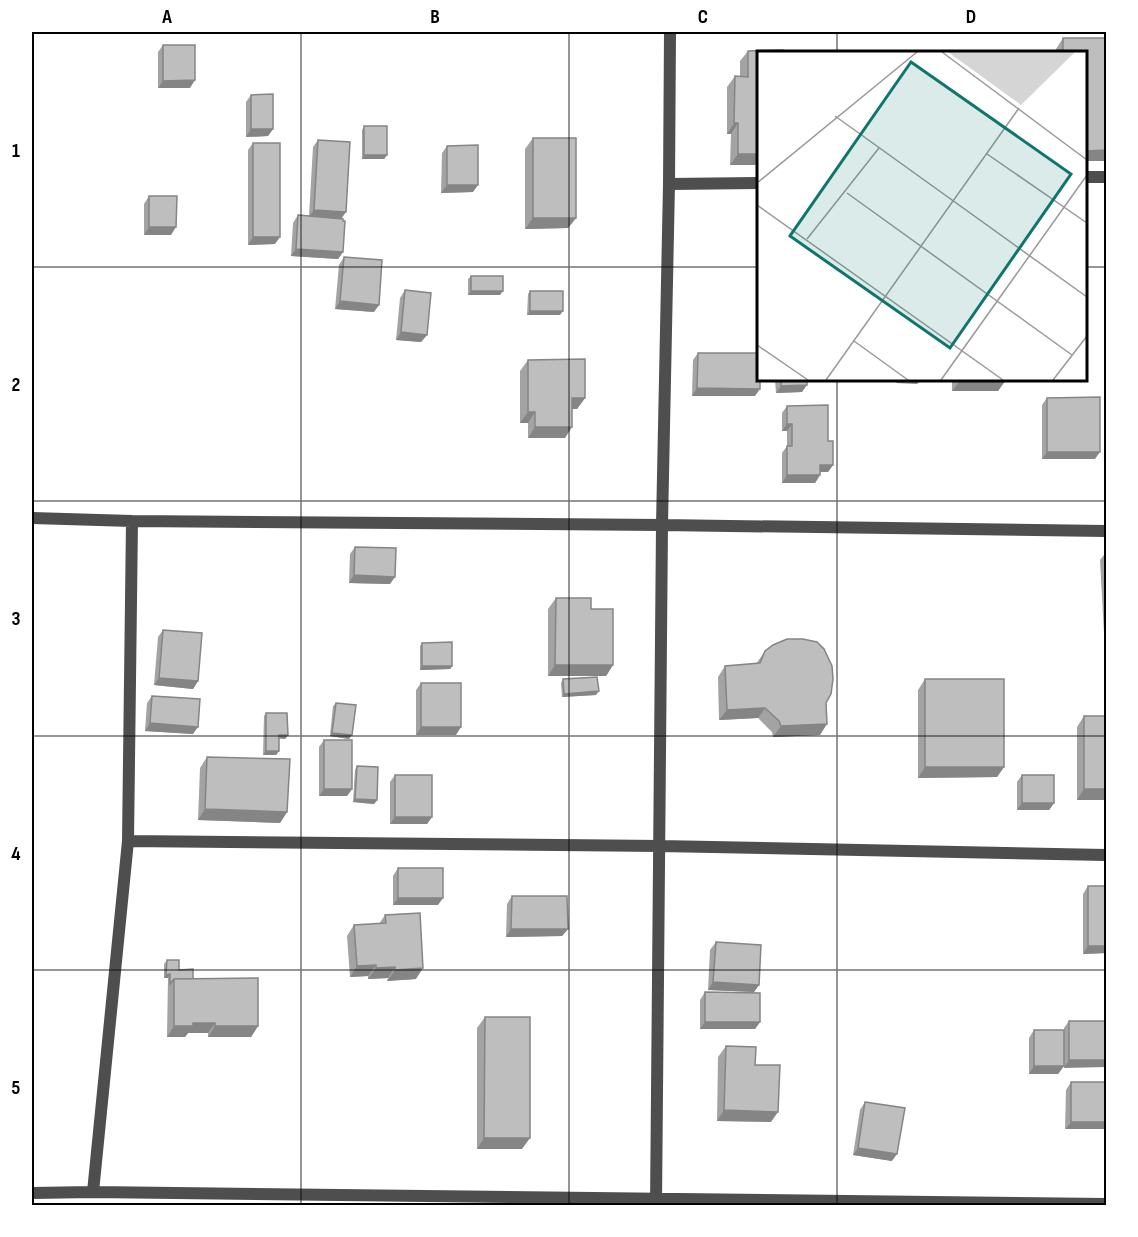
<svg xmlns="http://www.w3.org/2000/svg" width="1138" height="1237" viewBox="0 0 1138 1237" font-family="'Sofia Sans Condensed',sans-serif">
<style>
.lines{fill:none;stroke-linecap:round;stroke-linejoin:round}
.street{stroke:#4e4e4e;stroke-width:12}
.wall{fill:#a3a3a3}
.shaded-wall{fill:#858585}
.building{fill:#bebebe;stroke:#858585;stroke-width:1.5}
.grid{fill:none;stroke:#000;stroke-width:1.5;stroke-opacity:0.55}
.inset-road{fill:none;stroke:#999;stroke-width:1.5}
.view{fill:#0f766e;fill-opacity:0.15;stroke:#0f766e;stroke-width:3}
.inset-edge{fill:none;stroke:#000;stroke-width:3}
.neatline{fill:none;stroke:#000;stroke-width:2}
.grid-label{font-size:20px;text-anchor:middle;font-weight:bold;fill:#000}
</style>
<rect width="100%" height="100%" fill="#fff"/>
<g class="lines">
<path class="street" d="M1086,177H1106
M669,184L758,183
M32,518L132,521L662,525L1106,531
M128,841L660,846L1106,855
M93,1192L128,841L132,521
M32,1193L93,1192L1106,1204
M656,1206L662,525L669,184L670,32"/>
</g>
<path class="wall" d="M1063,38L1086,52H1056V49Z
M163,45L190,88H158V52Z
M748,51L759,52V165H730L731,134H727V87L735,76L740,77V61Z
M251,95L273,129L268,136L246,137V102Z
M364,126L387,155L384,159H362V130Z
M533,138L576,218L568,228L525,229V149Z
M318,140L342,218L343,252L338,259L291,256L293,223L298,215L309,216L313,147Z
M253,143L275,244L248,245V150Z
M447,146L473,192L441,193L442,153Z
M149,196L171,235H144V204Z
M344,257L374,312L335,309L339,265Z
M471,276L500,295H468V279Z
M405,290L427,335L421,342L396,340L400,298Z
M530,291L560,315H527L528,294Z
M698,353L755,396H692L693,360Z
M528,360L585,398L577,409H572L565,438H528V423H520V371Z
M775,380H807L802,392L776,393Z
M952,380H1005V381L998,391H952Z
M1047,398L1095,459H1042V405Z
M787,406L828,441L833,465L828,472H820V475L815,483H782V453L787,446V431H782V413Z
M355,547L390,584L349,583L350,554Z
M1107,551V634H1104L1100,560Z
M556,598L591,609L613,665L606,676H548V609Z
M163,630L198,681L193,689L154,685L158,637Z
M422,643L452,666L450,669L420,670V646Z
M765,651L826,703L820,735L773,737L772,732L758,718L719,720L718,677L725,666L756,664Z
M563,679L596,695L562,697L561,683Z
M925,679L1004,767L997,777L918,778V690Z
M421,683L456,735H416V690Z
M152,696L193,734L145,731L147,703Z
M336,703L349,739L330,736L333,706Z
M266,713L288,735L285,739L279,738V751L276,755H263L264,716Z
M1084,716H1107V800H1077V727Z
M324,740L352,789L347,796H319V747Z
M207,757L287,812L280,823L198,820L200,768Z
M357,766L377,800L374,804L353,802L355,770Z
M395,775L432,817L427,824H390V782Z
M1022,775L1054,803L1049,810H1017V782Z
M398,868L438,905H393V876Z
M1088,886L1107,953L1083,954V894Z
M512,896L568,929L562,936L506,937L507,904Z
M385,915L416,979L387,981L388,978L368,979V976L350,977L347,936L354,925L379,924Z
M716,942L759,985L754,992L708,990L710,950Z
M167,960L258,1026L251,1037H208V1033H188L185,1037H167L168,978H164V964Z
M705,992L760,1022L755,1029H700V1000Z
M485,1017L522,1149H477V1028Z
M1069,1021H1107L1064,1068V1028Z
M1034,1030L1064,1066L1058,1074H1029V1038Z
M726,1046L755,1065L771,1122L717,1121L718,1057Z
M1071,1082H1107L1065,1129L1066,1090Z
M865,1102L892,1161L853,1155L860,1110Z"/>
<path class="shaded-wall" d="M195,80L190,88H158L163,81Z
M734,123H738L731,134H727Z
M251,129H273L268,136L246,137Z
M1107,150V161H1086V151Z
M738,154H759V165H730Z
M364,155H387L384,159H362Z
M447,185H478L473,192L441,193Z
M314,210L346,212L341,219L308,218Z
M533,218H576L568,228L525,229Z
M149,227H176L171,235H144Z
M253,237H280L275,244L248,245Z
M296,249L343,252L338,259L291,256Z
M471,291H503L500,295H468Z
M340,301L379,305L374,312L335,309Z
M530,311H563L560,315H527Z
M401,332L427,335L421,342L396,340Z
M899,380H921L917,384L896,383Z
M960,381H1005L998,391H952Z
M807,385L802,392L776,393L781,386Z
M697,388L760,389L755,396H692Z
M572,398H585L577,409H565Z
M528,412H535L528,423H520Z
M787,424H792L787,431H782Z
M535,427H572L565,438H528Z
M1047,452H1100L1095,459H1042Z
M820,465H833L828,472H815Z
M787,475H820L815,483H782Z
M354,575L395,577L390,584L349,583Z
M555,665H613L606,676H548Z
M422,666H452L450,669L420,670Z
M159,678L198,681L193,689L154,685Z
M599,691L596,695L562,697L564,694Z
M765,708L758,718L719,720L727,710Z
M150,723L198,727L193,734L145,731Z
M827,724L820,735L773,737L781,726Z
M421,727H461L456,735H416Z
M332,733L352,735L349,739L330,736Z
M279,735H288L285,739L276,738Z
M266,751H279L276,755H263Z
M925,767H1004L997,777L918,778Z
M324,789H352L347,796H319Z
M1084,789H1107V800H1077Z
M355,799L377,800L374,804L353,802Z
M1022,803H1054L1049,810H1017Z
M205,809L287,812L280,823L198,820Z
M395,817H432L427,824H390Z
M398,898H443L438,905H393Z
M511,929H568L562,936L506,937Z
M1088,946H1107V953L1083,954Z
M376,965L368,976L350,977L357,966Z
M395,967L388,978L368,979L376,968Z
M423,968L416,979L387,981L395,970Z
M170,974L168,978H164L166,975Z
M713,982L759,985L754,992L708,990Z
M705,1022H760L755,1029H700Z
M193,1023H215L208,1033H188L185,1037H167L174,1026Z
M215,1026H258L251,1037H208Z
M1069,1060H1107V1067L1064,1068Z
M1034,1066H1064L1058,1074H1029Z
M724,1110L778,1112L771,1122L717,1121Z
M1071,1122H1107V1129H1065Z
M484,1138H530L522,1149H477Z
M858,1148L897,1154L892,1161L853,1155Z"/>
<path class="building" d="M1063,38H1107V150L1086,151V52H1063Z
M163,45H195V80L163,81Z
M783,50V52H759V154H738V123H734L735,76L748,77V51Z
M273,94V129H251V95Z
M364,126H387V155H364Z
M533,138H576V218H533Z
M318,140L350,142L346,212L314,210Z
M253,143H280V237H253Z
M478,145V185H447V146Z
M149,196H177L176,227H149Z
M298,215L343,219V221H345L343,252L296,249Z
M344,257L382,260L379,305L340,301Z
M471,276H503V291H471Z
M405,290L431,293L427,335L401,332Z
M530,291H563V311H530Z
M698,353H759V380H760V389L697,388Z
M585,359V398H572V427H535V412H528V360Z
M781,380H807V385L781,386Z
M960,380H1005V381H960Z
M1100,397V452H1047V398Z
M828,405V441H833V465H820V475H787V446H792V424H787V406Z
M355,547L396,548L395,577L354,575Z
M556,598H591V609H613V665H555Z
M163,630L202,633L198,681L159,678Z
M787,639H803L817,642L824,649L832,666L833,679L831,694L826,703L827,724L781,726L779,721L765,708L727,710L725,666L760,663L765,651L773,645Z
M452,642V666H422V643Z
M597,677L599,691L564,694L563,679Z
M925,679H1004V767H925Z
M421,683H461V727H421Z
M152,696L200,699L198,727L150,723Z
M336,703L356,705L352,735L332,733Z
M266,713H287L288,735H279V751H266Z
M1084,716H1107V789H1084Z
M324,740H352V789H324Z
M207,757L290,759L287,812L205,809Z
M357,766L378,767L377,800L355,799Z
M395,775H432V817H395Z
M1022,775H1054V803H1022Z
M398,868H443V898H398Z
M1088,886H1107V946H1088Z
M512,896H567L568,929H511Z
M420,913L423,968L395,970V967L376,968V965L357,966L354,925L386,923L385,915Z
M716,942L761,945L759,985L713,982Z
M167,960H179V970L193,969V979H174L170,984V974L166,975Z
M258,978V1026H215V1023H193V1026H174V979Z
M705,992L760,993V1022H705Z
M485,1017H530V1138H484Z
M1069,1021H1107V1060H1069Z
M1034,1030H1064V1066H1034Z
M726,1046L756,1047L755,1065H780L778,1112L724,1110Z
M1071,1082H1107V1122H1071Z
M865,1102L905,1108L897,1154L858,1148Z"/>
<path class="grid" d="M301,32V1206M569,32V1206M837,32V52M32,267H758M1086,267H1106M837,380V1206M32,501H1106M32,736H1106M32,970H1106"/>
<g transform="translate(757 51)">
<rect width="330" height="330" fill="#fff"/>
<path d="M191,1H318L264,54Z" fill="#d5d5d5"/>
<path class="inset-road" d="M185,1L330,109M78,65L330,246M230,103L330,172M0,132L160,1M90,142L315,304M0,154L246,329M50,188L122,97M97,290L151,329M0,294L51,329M69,329L262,57M184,329L330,124M296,329L330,285"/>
<path class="view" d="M154,11L314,123L193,297L33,185Z"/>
<rect width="330" height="330" class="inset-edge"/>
</g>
<rect width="1138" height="1237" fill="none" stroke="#ffffff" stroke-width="66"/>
<rect x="33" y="33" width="1072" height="1171" class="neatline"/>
<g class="grid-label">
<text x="167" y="23">A</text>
<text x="435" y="23">B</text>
<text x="703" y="23">C</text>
<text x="971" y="23">D</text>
<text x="16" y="157">1</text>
<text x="16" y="391">2</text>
<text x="16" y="625">3</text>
<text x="16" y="860">4</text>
<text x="16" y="1094">5</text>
</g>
</svg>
